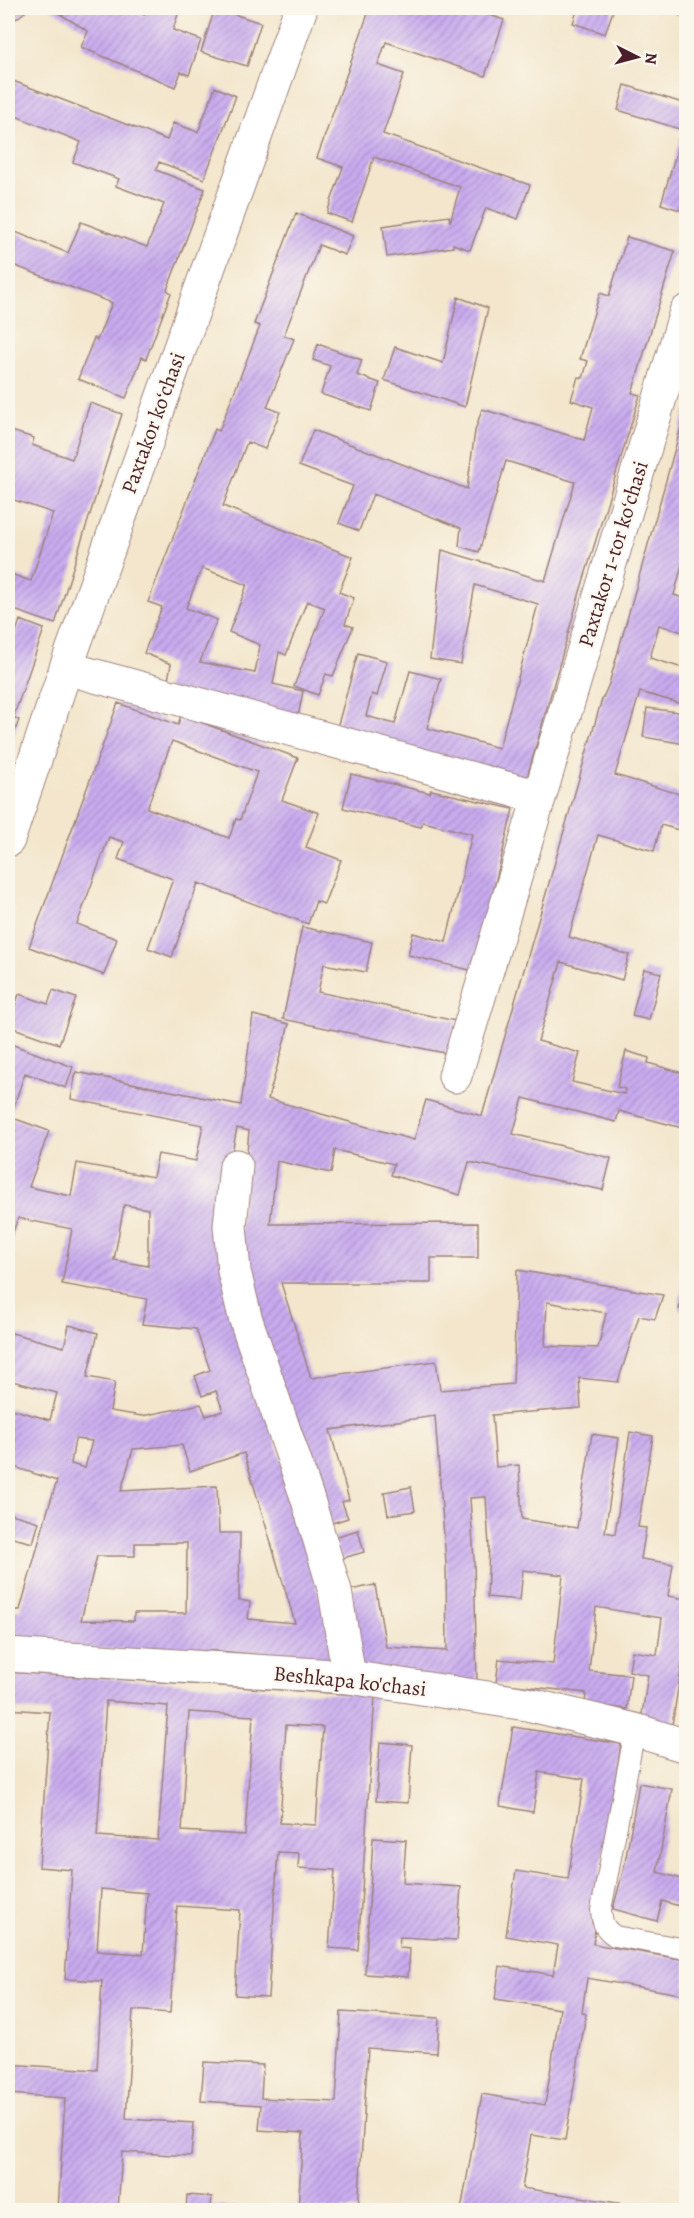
<svg xmlns="http://www.w3.org/2000/svg" width="694" height="2218" viewBox="0 0 694 2218" font-family="Alegreya,serif">
<style>
.building{fill:url(#building-hatch);fill-rule:evenodd}
.lines{fill:none;stroke-linecap:round;stroke-linejoin:round}
.lane-casing{stroke:#9e827c;stroke-width:22}
.street-casing{stroke:#9e827c;stroke-width:35}
.secondary-casing{stroke:#9e827c;stroke-width:35}
.lane{stroke:#fff;stroke-width:20}
.street{stroke:#fff;stroke-width:33}
.secondary{stroke:#fff;stroke-width:33}
.labels{text-anchor:middle;dominant-baseline:central;stroke-width:4.5;stroke-linejoin:round;paint-order:stroke}
.street-label{font-size:21px;fill:#4a1f2b;stroke:#fbf7ec}
</style>
<defs>
<pattern id="building-hatch" width="6" height="6" patternUnits="userSpaceOnUse" patternTransform="scale(1.5)"><rect width="6" height="6" fill="#c9acf0"/><path d="M-1 1l2-2M0 6l6-6M5 7l2-2" fill="none" stroke="#a58bc3"/></pattern>
</defs>
<rect width="100%" height="100%" fill="#fbf7ec"/>
<filter id="ink" filterUnits="userSpaceOnUse"><feTurbulence type="fractalNoise" baseFrequency=".0167" numOctaves="2"/><feDisplacementMap in="SourceGraphic" scale="12" xChannelSelector="R" yChannelSelector="G"/><feConvolveMatrix kernelMatrix="1 2 1 2 8 2 1 2 1" color-interpolation-filters="sRGB"/></filter>
<filter id="wash" filterUnits="userSpaceOnUse"><feTurbulence type="fractalNoise" baseFrequency=".008" numOctaves="4" result="noise"/><feDisplacementMap in="SourceGraphic" scale="24" xChannelSelector="R" yChannelSelector="G"/><feGaussianBlur stdDeviation="1.35" result="paint"/><feColorMatrix in="noise" values="0 0 0 0 0 0 0 0 0 0 0 0 0 0 0 0 0 1.4 0 .05"/><feComposite in="paint" operator="in"/></filter>
<g filter="url(#wash)">
<rect width="100%" height="100%" fill="#f3e6cc"/>
<g id="blocks">
<path class="building" d="M8,8H30L8,25Z
M50,8H128L144,15L146,8H180L173,30L201,40L189,75L181,72L175,87L81,47L88,31Z
M215,8L261,23L247,66L201,52Z
M370,8H469L504,20L485,76L386,42L378,65L404,74L383,134L530,185L518,219L486,208L470,250L453,244V247L387,257L383,226L449,216L450,222L460,187L374,157L352,222L327,213L343,167L317,158Z
M578,8H614L605,34L573,23Z
M658,8H686V17Z
M8,79L167,140L173,123L198,132L215,87L236,96L204,179L159,162L156,170L205,189L167,290L171,293L146,359L142,357L126,398L78,379L94,338L97,340L112,303L8,263V229L68,253L81,222L147,247L164,204L116,186L119,179L73,162L81,142L8,113Z
M625,85L686,104V212L661,204L683,130L618,110Z
M296,213L353,236L345,255L319,245L284,335L294,339L267,407L280,412L265,449L247,442L223,506L353,557L339,592L354,598L345,624L353,627L333,676L326,674L318,695L294,686L325,608L307,601L286,655L279,652L273,684L303,691L297,722L166,691L171,664L144,653L162,607L148,602L215,429L219,431L260,326L254,324ZM202,568L247,585L229,632L260,645L255,673L200,662L217,620L186,608Z
M627,237L675,251L632,393L640,395L580,592L524,788L335,735L358,653L387,661L377,696L372,694L366,716L395,724L410,671L441,679L427,728L499,748L538,604L475,585L461,664L430,659L442,550L545,581L575,482L506,461L479,552L459,546L461,528L373,494L359,531L339,523L353,486L299,466L313,430L467,489L475,431L482,409L584,440L593,407L571,400L578,377L583,378L588,361L580,359L600,293L609,296Z
M458,297L488,308L465,407L384,380L395,347L443,363Z
M318,344L362,360L357,375L380,383L371,411L321,394L330,366L313,360Z
M90,403L122,414L55,624L8,608V573L31,581L53,513L8,498V430L34,438L32,445L72,459Z
M686,409V550L674,595L686,599V633L659,625L650,658L686,669V705L640,692L615,775L686,796V832L661,825L654,851L598,835L569,937L629,955L622,980L561,962L538,1041L580,1053L572,1082L624,1094L625,1089L617,1087L626,1051L649,1058L648,1063L686,1074V1129L619,1111L616,1122L523,1098L513,1134L611,1158L603,1190L469,1162L460,1195L391,1175L394,1164L335,1150L331,1173L277,1161L270,1224L478,1223V1258H431V1283H281L311,1378L436,1361L440,1390L513,1384L517,1270L663,1295L655,1319L639,1316L618,1382L579,1378L581,1408L492,1415L496,1467L519,1465L522,1519L577,1528L592,1434L619,1438L605,1532L615,1534L630,1432L653,1436L638,1527L646,1528L641,1559L673,1564L668,1596L686,1599V1660L683,1659L672,1725L641,1721L648,1675L629,1671L632,1651L657,1655L662,1618L596,1607L589,1671L631,1675L627,1709L585,1704L586,1693L496,1683L499,1659L553,1664L563,1575L523,1570L520,1600L487,1597L489,1547L486,1497L470,1498L474,1560L477,1683L362,1675L345,1591L375,1585L386,1647L447,1651L446,1562L435,1416L330,1430L349,1500L342,1502L348,1518L329,1524L324,1509L321,1510L237,1259L249,1131L237,1128L224,1193L226,1302L247,1358L289,1482L337,1662L218,1651L38,1648L8,1645V1610H20L48,1509L57,1481L8,1465V1408L50,1420L57,1393L8,1380V1332L64,1347L69,1325L98,1333L87,1377L115,1382L110,1411L142,1416L201,1404L206,1416L223,1411L216,1391L202,1396L195,1376L210,1370L196,1329L142,1324L147,1299L62,1284L72,1229L18,1218L8,1246V1043L73,1067L66,1088L25,1073L10,1117L49,1131L29,1187L71,1196L77,1163L153,1177L158,1154L196,1161L203,1125L71,1099L76,1072L241,1105L253,1015L289,1024L268,1099L414,1140L426,1100L482,1116L601,702L609,684ZM124,1205L148,1209V1266L114,1260ZM547,1302L606,1313L598,1348L545,1346ZM75,1439L92,1441L85,1468L71,1464ZM182,1445L190,1471L244,1453L295,1623L248,1619L250,1602L239,1600L240,1533H219L217,1486L121,1491L133,1449ZM135,1543H187L186,1613H134V1621L81,1620L97,1556H135Z
M20,620L44,629L13,718L19,720L8,750V656Z
M118,703L178,725L181,715L298,758L282,800L319,813L306,847L341,860L324,904L316,901L308,924L198,883L172,957L148,948L173,879L118,859L124,842L109,837L77,924L117,939L104,975L29,947ZM172,741L257,772L240,820L236,819L229,838L147,808Z
M647,708L686,713V744L643,737Z
M351,774L430,793L431,790L513,809L474,971L408,955L413,933L446,942L472,834L423,822L421,827L343,808Z
M302,927L372,942L366,972L324,964L318,992L456,1021L449,1054L283,1019Z
M644,969L661,973L649,1020L632,1016Z
M53,990L76,998L59,1044L8,1026L19,994L48,1004Z
M684,1277H686V1310L679,1309Z
M411,1487L415,1511L388,1515L384,1492Z
M8,1513L39,1522L33,1543L9,1537L8,1541Z
M358,1530L364,1552L340,1559L334,1537Z
M8,1672L375,1696L358,1950L329,1948L335,1870L298,1868L299,1853L278,1852L268,1997L235,1995L240,1910L177,1906L170,2013L133,2010L126,2119L194,2123L191,2156L122,2152L118,2210H58L65,2098L8,2094V2064L97,2070L102,1981L65,1979L72,1870L39,1867L50,1712L8,1709ZM106,1701L168,1706L158,1840L97,1836ZM189,1712L253,1716L245,1835L182,1831ZM286,1725L323,1727L316,1825L280,1823ZM101,1889L147,1893L143,1954L97,1951Z
M513,1727L621,1744L592,1923H596L593,1944L686,1960V1995L587,1978L582,2013L586,2014L565,2140L531,2135L522,2188L662,2210H461L482,2094L545,2105L560,2009L495,1999L500,1966L553,1975L558,1945L506,1936L510,1909L516,1871L568,1879L584,1779L539,1772L533,1812L500,1806Z
M380,1742L412,1745L408,1803L376,1801Z
M639,1783L672,1789L657,1872L686,1880V1908L662,1901L657,1921L613,1909L625,1863Z
M373,1838L406,1840L403,1883L461,1887L457,1940L400,1937L399,1948L410,1949L408,1977L365,1974Z
M341,2012L439,2018L437,2053L368,2048L358,2210H298L303,2133L259,2130L261,2105L201,2101L204,2062L263,2065L261,2098L336,2102Z
M187,2195L212,2197L211,2206L256,2209V2210H186Z"/>
</g>
</g>
<g filter="url(#ink)">
<use href="#blocks" fill-opacity="0" stroke="#9e827c" stroke-width="1.5"/>
<g class="lines">
<defs>
<path id="lane" d="M635,1730L601,1910C602,1923 604,1929 615,1936L686,1949"/>
<path id="street" d="M66,668L539,797
M455,1076L686,312
M236,1166L230,1226L234,1271L245,1317L308,1500L335,1591L349,1677"/>
<path id="secondary" d="M8,840L66,668L301,8
M8,1655L349,1677L527,1704L635,1730L686,1746"/>
</defs>
<use href="#lane" class="lane-casing"/>
<use href="#street" class="street-casing"/>
<use href="#secondary" class="secondary-casing"/>
<use href="#lane" class="lane"/>
<use href="#street" class="street"/>
<use href="#secondary" class="secondary"/>
</g>
</g>
<g class="labels">
<g class="street-label">
<text transform="translate(153 423) rotate(-70)">Paxtakor koʻchasi</text>
<text transform="translate(613 554) rotate(-73)">Paxtakor 1-tor koʻchasi</text>
<text transform="translate(350 1681) rotate(6)">Beshkapa ko'chasi</text>
</g>
</g>
<rect width="694" height="2218" fill="none" stroke="#fbf7ec" stroke-width="30"/>
<g transform="translate(637 57) rotate(96)" stroke="#fbf7ec" stroke-width="4.5" paint-order="stroke">
<path d="M0-4.5L10 22L0 15L-10 22Z" fill="#4a1f2b"/>
<text y="-9" font-size="16" font-weight="bold" text-anchor="middle" fill="#4a1f2b">N</text>
</g>
</svg>
